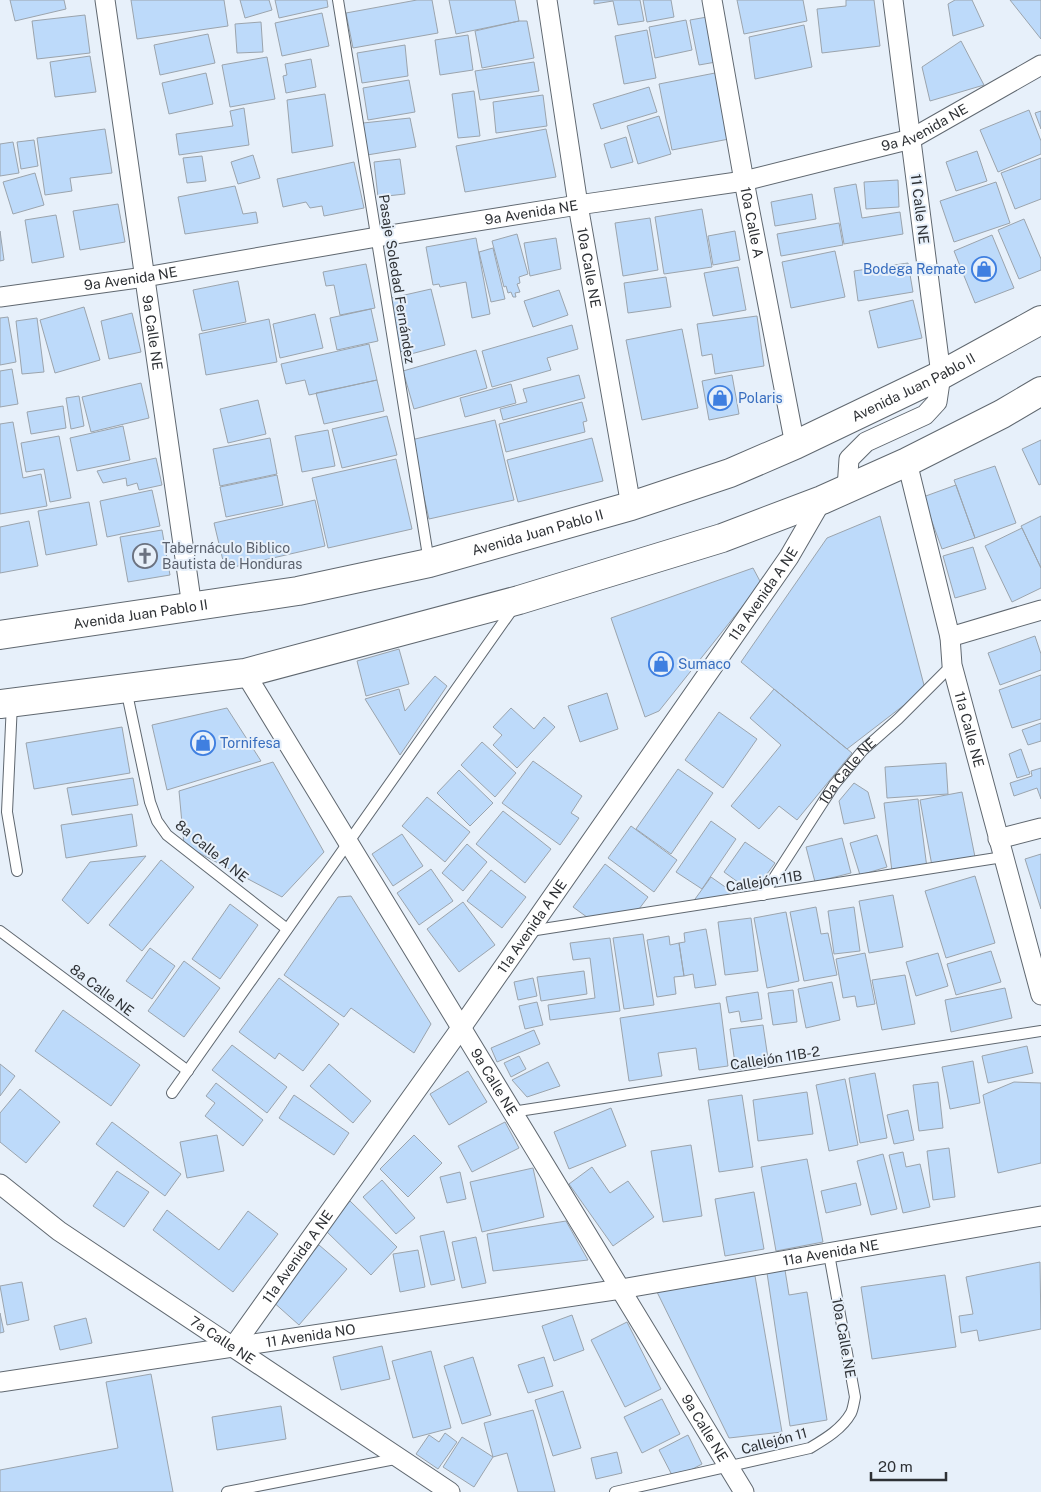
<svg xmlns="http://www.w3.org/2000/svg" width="1041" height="1492" viewBox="0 0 1041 1492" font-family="'Public Sans',sans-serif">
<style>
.building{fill:#bddafa;stroke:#9ba4ad}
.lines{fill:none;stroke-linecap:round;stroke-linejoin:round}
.service-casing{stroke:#606870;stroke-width:12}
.minor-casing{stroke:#606870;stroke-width:21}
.trunk-casing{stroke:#606870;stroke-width:30}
.service{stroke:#fff;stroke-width:10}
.minor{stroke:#fff;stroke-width:19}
.trunk{stroke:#fff;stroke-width:28}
.labels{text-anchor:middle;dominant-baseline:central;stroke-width:4;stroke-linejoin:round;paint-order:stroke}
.street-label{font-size:14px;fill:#2e3135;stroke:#e7f0fa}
.shop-label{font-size:14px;fill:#366cbe;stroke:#e7f0fa;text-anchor:start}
.worship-label{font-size:14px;fill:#5b616d;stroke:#e7f0fa;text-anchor:start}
</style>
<rect width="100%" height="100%" fill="#e7f0fa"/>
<path class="building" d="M10,0H64L66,9L15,21Z
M131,0H224L228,26L137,39Z
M240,0H269L272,10L245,18Z
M275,0H327L328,7L279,18Z
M417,0H432L438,33L353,48L346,13Z
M449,0H515L519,21L456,34Z
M594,0H640L644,21L618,25L613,1L594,4Z
M643,0H671L674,17L647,22Z
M737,0H803L807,21L744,34Z
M846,0H874L880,46L822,53L817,9L846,6Z
M955,0H972L984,26L953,36L948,4Z
M1010,0H1041V39Z
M322,13L329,46L282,56L275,23Z
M85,15L90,53L37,59L32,21Z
M707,17L716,62L699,65L690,20Z
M686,20L692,50L655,58L649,27Z
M519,21H527L534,58L482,68L475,31Z
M261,22L263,52L237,53L235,24Z
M804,25L812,67L755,79L749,37Z
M647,30L656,78L624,84L615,36Z
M208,34L215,63L160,75L154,45Z
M468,35L473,70L440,75L435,40Z
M961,41L984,85L930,101L922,67Z
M405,45L408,76L362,83L357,53Z
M90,56L96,92L55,97L50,62Z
M267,57L275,99L230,107L222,65Z
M311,59L316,87L286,93L283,76L287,75L285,64Z
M534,62L539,91L480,100L475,71Z
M206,73L213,104L169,114L162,83Z
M715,73L729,139L672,150L659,84Z
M409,80L415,112L368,120L363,88Z
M649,87L657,112L601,129L593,104Z
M474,91L480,136L458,138L452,94Z
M325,94L333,146L292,153L287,100Z
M543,95L547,126L496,133L493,102Z
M244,108L249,145L179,155L176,134L233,126L230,111Z
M1029,110L1041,141V154L998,172L980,130Z
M1041,111V129L1035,113Z
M659,116L671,154L638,164L627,126Z
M410,118L416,147L367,155L363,123Z
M105,129L112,173L70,178L72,191L45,195L37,138Z
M546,129L556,177L465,192L456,146Z
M626,137L633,162L611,168L604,144Z
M34,140L38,166L21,169L17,142Z
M13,142L19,173L0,176V144Z
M977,151L987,181L956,191L946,162Z
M253,155L260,178L238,184L231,162Z
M202,156L206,181L187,183L183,158Z
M1041,158V199L1015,209L1001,173Z
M400,159L405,194L378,197L374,162Z
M354,162L364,208L324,216L322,206L310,208L306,202L283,207L277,179Z
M35,173L44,205L13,214L3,182Z
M898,180L899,207L866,209L864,182Z
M996,182L1010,223L954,242L940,201Z
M856,184L862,218L900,212L903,234L844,244L834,188Z
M235,186L243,214L256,212L258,223L185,234L178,197Z
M812,194L816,219L775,226L771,202Z
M118,204L125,242L80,250L73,211Z
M702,209L712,267L664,274L655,217Z
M56,215L64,257L32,263L25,220Z
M650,218L658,270L623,276L615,223Z
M1024,219L1041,259V270L1019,279L998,230Z
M839,223L843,245L781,256L777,234Z
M0,231L4,260L0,261Z
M735,231L740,260L713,265L708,236Z
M517,234L528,274L519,277L520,283L517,284L520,292L515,293L516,297H513L511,292L508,293L506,286L504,287L492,241Z
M992,235L1014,288L975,303L954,251Z
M476,238L490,314L472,318L466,282L440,287L439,284L433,285L426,247Z
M556,238L561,269L530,276L524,243Z
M493,248L505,299L491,302L479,252Z
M835,251L845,297L791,308L782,262Z
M908,263L913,292L858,301L854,271Z
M366,264L375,308L340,315L334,285L326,286L323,272Z
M738,267L746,310L713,316L704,273Z
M666,277L671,307L628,313L624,283Z
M238,281L246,322L202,331L193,290Z
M431,289L445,345L407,355L404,350L399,353L387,299Z
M559,290L568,315L533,327L524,301Z
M913,300L922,338L878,348L869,311Z
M84,307L100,360L55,373L40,320Z
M371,309L378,341L337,350L330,318Z
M132,313L141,352L109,359L101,321Z
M315,314L323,348L280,358L273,324Z
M757,316L764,366L715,374L712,354L702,356L697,324Z
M8,317L16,362L0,365V318Z
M37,318L44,372L22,374L16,321Z
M269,319L277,362L206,375L199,334Z
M572,325L578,349L547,358L551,370L492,387L482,351Z
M682,329L698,408L642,420L626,340Z
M369,344L377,380L309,395L305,380L286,384L281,364Z
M476,350L487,388L414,409L403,371Z
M12,369L18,404L0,407V371Z
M579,375L585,398L503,420L500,409L527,402L523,389Z
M732,375L739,414L709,420L702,381Z
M377,380L384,411L324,424L316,393Z
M141,383L149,418L91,432L82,397Z
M511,384L516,403L465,417L460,398Z
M79,396L84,426L71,429L66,398Z
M258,400L266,434L228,443L220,409Z
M582,402L587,421L583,422L585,432L506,452L499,424Z
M63,406L66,428L31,434L27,412Z
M387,416L397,455L342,468L332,429Z
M495,420L514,500L429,519L411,440Z
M13,422L23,478L41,474L47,506L0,514V424Z
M123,426L130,460L77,471L70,438Z
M328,430L335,466L302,472L295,436Z
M59,436L71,498L50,502L44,469L26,472L21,443Z
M270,438L277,474L220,486L213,449Z
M592,438L603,481L518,502L507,460Z
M1041,440V484L1039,485L1022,449Z
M156,458L162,485L139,490L137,483L127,486L126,478L103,483L97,471Z
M396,459L412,529L328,548L312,478Z
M995,466L1016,523L975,538L954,480Z
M277,475L283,505L226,517L220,487Z
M956,485L975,538L942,549L923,497Z
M152,490L160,526L107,537L100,501Z
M315,500L325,546L225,569L214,523Z
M89,502L97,545L46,555L38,511Z
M880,516L925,689L847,749L741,662L827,538Z
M1041,516V568L1021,526Z
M29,521L38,566L0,573V527Z
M1022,528L1041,568V588L1012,602L985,546Z
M162,530L170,575L128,582L120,537Z
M973,547L986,589L955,598L943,556Z
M753,568L761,583L659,711L645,717L611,618Z
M1035,636L1041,654V670L1000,685L988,653Z
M399,649L409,684L366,696L357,661Z
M1041,675V719L1012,728L999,690Z
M435,676L447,686L400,755L365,699L399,689L405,711Z
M774,689L852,753L797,820L779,806L759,829L731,806L781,745L750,718Z
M607,693L618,729L580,742L568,706Z
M227,708L261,761L167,790L152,725Z
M511,708L534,729L544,717L555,727L517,768L493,745L502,735L493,727Z
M719,712L757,739L723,788L685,760Z
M1041,723V741L1028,745L1022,730Z
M122,727L130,773L34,789L26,743Z
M482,742L516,773L495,797L461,765Z
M1021,749L1030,774L1017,778L1009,754Z
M533,761L582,796L571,813L579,818L560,845L502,803Z
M273,762L324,852L282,897L184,845L179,791Z
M946,763L948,794L887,798L885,767Z
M1041,768V799L1037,788L1014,796L1010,783L1032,776L1031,771Z
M678,769L713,793L671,854L636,829Z
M459,770L493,803L470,826L437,793Z
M133,778L138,805L72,815L67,788Z
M854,783L868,792L875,818L844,824L839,801Z
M962,792L975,857L932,866L920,800Z
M427,797L470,832L445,862L402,826Z
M918,799L927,868L892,872L884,803Z
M503,811L551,849L525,883L476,844Z
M132,814L137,846L66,858L61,825Z
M711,821L736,839L702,889L676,872Z
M631,826L677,860L654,892L608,858Z
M402,834L423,866L393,886L372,854Z
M877,835L887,867L860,875L850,843Z
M842,838L851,873L815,882L806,847Z
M745,842L775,863L753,893L724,872Z
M467,844L487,862L463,891L442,873Z
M1041,854V909L1025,859Z
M146,856L88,924L62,900L90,862Z
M161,860L194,887L142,951L109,925Z
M605,864L648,897L633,917L591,920L573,907Z
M431,869L453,901L419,925L397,893Z
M491,870L526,897L502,928L467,901Z
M975,876L995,943L946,958L925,891Z
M711,877L738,896L727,906H690Z
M893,895L903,947L869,953L859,901Z
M351,896L431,1024L414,1053L351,1008L344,1017L284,975L338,897Z
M463,902L495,945L459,972L427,929Z
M230,904L258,925L220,979L192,959Z
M816,907L821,934L828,933L837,975L804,981L790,912Z
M854,907L860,951L834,954L828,911Z
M786,912L799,981L767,988L754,918Z
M751,918L758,971L725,975L718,922Z
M706,929L716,985L695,988L693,974L684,976L679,943L685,942L684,933Z
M643,934L654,1005L624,1009L613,938Z
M669,936L670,945L679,943L684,976L674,977L676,994L657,997L647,940Z
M610,938L620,1011L550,1020L548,1005L595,998L590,958L573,960L570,943Z
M150,948L175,966L152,999L126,981Z
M991,951L1001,982L956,995L947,964Z
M865,953L875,1004L857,1007L855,996L843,998L836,959Z
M938,953L948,986L916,996L906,962Z
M184,961L220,988L184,1037L148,1011Z
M584,971L587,994L541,1001L537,977Z
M905,975L915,1024L882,1030L872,980Z
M279,978L339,1024L303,1071L279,1053L275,1059L239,1032Z
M533,978L537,996L518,1000L514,982Z
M832,982L840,1020L806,1028L798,989Z
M1005,988L1012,1018L951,1032L945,1000Z
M793,990L797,1022L773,1025L768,993Z
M758,992L762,1019L741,1022L739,1011L729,1013L726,997Z
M537,1002L543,1025L525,1029L519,1006Z
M720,1003L728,1066L699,1070L696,1048L658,1053L662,1076L629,1081L620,1018Z
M63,1010L140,1065L111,1106L35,1051Z
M763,1025L769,1065L736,1070L730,1029Z
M534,1030L540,1044L497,1062L491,1048Z
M232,1045L287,1087L267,1113L212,1070Z
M1027,1046L1033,1073L988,1083L982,1056Z
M519,1056L526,1069L511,1077L504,1063Z
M973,1061L980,1103L950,1109L942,1067Z
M548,1062L560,1086L527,1097L512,1080Z
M0,1064L15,1076L0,1096Z
M329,1064L371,1101L353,1123L310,1086Z
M468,1071L487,1102L449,1125L430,1094Z
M875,1073L887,1138L860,1143L849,1078Z
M845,1079L858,1145L829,1151L816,1085Z
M938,1082L943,1128L919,1131L913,1085Z
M1014,1082L1041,1083V1163L998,1173L983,1095Z
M216,1083L263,1120L243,1146L205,1116L215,1103L206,1096Z
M20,1089L60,1122L26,1163L0,1142V1113Z
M807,1092L813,1134L758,1141L753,1100Z
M294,1095L349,1133L334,1155L279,1118Z
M742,1095L753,1167L719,1172L708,1100Z
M611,1108L626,1146L569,1169L554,1132Z
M908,1110L914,1140L894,1144L887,1115Z
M112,1122L181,1174L165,1196L96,1144Z
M505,1122L519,1148L472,1172L458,1146Z
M217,1135L224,1171L187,1178L180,1142Z
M414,1135L442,1163L408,1197L380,1169Z
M691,1145L702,1216L663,1222L651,1151Z
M949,1148L955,1197L933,1200L927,1151Z
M903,1152L906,1167L920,1164L930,1207L903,1213L889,1155Z
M883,1154L897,1209L871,1215L857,1161Z
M807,1159L823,1242L776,1251L761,1167Z
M592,1167L610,1193L628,1181L654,1217L613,1246L569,1184Z
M533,1168L544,1217L482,1232L470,1182Z
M117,1171L149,1192L124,1227L93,1206Z
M460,1172L466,1199L447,1203L440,1177Z
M382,1180L415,1218L396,1234L363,1197Z
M856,1183L861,1205L826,1213L821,1191Z
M754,1192L764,1249L725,1256L715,1199Z
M350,1201L397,1247L371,1275L324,1229Z
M167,1210L219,1250L248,1211L278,1234L233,1292L153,1230Z
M566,1221L588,1260L493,1271L487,1234Z
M444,1231L455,1280L431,1285L420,1236Z
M476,1237L486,1283L462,1288L452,1242Z
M319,1245L347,1269L299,1325L271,1300Z
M418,1250L425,1287L400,1292L393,1254Z
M1040,1262L1041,1329L979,1341L977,1330L961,1333L959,1316L973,1314L966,1277Z
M785,1270L789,1295L807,1292L827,1420L790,1426L767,1273Z
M945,1275L956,1347L872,1359L861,1287Z
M755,1276L782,1432L729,1438L657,1292Z
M22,1282L29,1320L7,1325L0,1286Z
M0,1313L4,1332L0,1333Z
M572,1315L584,1350L554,1361L542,1326Z
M86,1318L92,1343L60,1350L54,1326Z
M627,1322L661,1389L625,1407L591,1340Z
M382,1346L390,1379L341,1390L333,1357Z
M431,1351L451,1428L413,1438L392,1361Z
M473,1357L491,1415L462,1424L444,1366Z
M544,1357L553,1386L528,1393L518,1365Z
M151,1374L173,1492H0V1470L118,1448L106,1382Z
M563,1391L581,1448L553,1456L535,1400Z
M662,1399L680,1434L642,1453L624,1417Z
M281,1406L286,1439L217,1450L212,1417Z
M533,1410L536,1420L555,1492H518L507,1453L493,1457L484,1423Z
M445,1433L457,1442L438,1469L416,1454L429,1435L439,1442Z
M688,1435L702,1464L674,1479L659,1450Z
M462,1437L493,1457L474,1487L443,1467Z
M617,1452L622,1473L596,1479L591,1458Z"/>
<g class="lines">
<defs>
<g id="service">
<path d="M338,0L429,562"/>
<path d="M126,689L150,802L157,821L167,835L287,929"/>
<path d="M12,703L7,812L17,871"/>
<path id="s1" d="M763,895L834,785L863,750L898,719L952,665"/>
<path d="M0,931L188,1071"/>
<path d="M530,931L1003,857"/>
<path d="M172,1093L514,607"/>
<path d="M512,1112L1041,1031"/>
<path d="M227,1492L400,1458"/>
<path d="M615,1492L810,1448C825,1439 842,1429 851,1413C853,1409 854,1402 855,1397L829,1254"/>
</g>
<g id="minor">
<path id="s2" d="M105,0L192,607"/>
<path id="s3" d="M547,0L578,205L631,506"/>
<path id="s4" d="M712,0L744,181L795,445"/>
<path id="s5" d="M0,297L145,277L377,237L578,205L744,181L911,139L1041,65"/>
<path id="s6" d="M907,462L950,637L952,665L1041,995"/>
<path d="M847,489L849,459L866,442L925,415L937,402L941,375L893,0"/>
<path d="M950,637L1041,610"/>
<path id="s7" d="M245,673L744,1492"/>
<path d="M998,839L1041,828"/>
<path id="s8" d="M0,1184L59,1231L450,1492"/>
<path id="s9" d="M233,1347L461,1028L789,557L822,500"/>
<path id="s10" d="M0,1382L621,1289L1041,1216"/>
</g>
<g id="trunk">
<path id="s11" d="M0,635L298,591L429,563L631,506L730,473L795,445L941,375L1041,320"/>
<path d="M0,704L245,673L519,600L722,538L822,500L907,462L1002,414L1041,391"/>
</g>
</defs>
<use href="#service" class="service-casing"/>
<use href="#minor" class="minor-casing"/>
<use href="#trunk" class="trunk-casing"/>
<use href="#service" class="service"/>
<use href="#minor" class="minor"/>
<use href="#trunk" class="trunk"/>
</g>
<defs>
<symbol id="shop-ring" viewBox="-11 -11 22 22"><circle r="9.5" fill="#e7f0fa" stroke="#3f7fe0" stroke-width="1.5"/><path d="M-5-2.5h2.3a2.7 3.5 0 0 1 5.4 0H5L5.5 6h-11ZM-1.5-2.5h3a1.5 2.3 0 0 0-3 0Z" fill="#3f7fe0"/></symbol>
<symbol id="church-ring" viewBox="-11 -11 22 22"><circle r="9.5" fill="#e7f0fa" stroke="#6b7280" stroke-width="1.5"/><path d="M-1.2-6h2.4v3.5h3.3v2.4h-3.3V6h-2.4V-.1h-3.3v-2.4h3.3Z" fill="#6b7280"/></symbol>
</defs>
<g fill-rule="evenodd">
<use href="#shop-ring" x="970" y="255" width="28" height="28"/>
<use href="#shop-ring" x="706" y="384" width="28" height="28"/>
<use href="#church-ring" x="131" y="542" width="28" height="28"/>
<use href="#shop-ring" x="647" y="650" width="28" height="28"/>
<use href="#shop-ring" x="189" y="729" width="28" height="28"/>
</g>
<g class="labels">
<g class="street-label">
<text stroke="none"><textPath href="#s5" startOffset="942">9a Avenida NE</textPath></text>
<text transform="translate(920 209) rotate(83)">11 Calle NE</text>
<text stroke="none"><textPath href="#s5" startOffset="538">9a Avenida NE</textPath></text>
<text stroke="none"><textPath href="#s4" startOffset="226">10a Calle A</textPath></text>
<text stroke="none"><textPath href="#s3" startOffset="271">10a Calle NE</textPath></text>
<text stroke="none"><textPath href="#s5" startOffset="132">9a Avenida NE</textPath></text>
<text transform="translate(397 279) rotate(81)">Pasaje Soledad Fernández</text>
<text stroke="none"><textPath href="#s2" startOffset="336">9a Calle NE</textPath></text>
<text stroke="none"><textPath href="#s11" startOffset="952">Avenida Juan Pablo II</textPath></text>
<text stroke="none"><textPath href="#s11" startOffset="548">Avenida Juan Pablo II</textPath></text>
<text stroke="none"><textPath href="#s9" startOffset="921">11a Avenida A NE</textPath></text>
<text stroke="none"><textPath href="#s11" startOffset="142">Avenida Juan Pablo II</textPath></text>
<text stroke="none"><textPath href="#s6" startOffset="275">11a Calle NE</textPath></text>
<text stroke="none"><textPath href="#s1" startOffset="150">10a Calle NE</textPath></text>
<text transform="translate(212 851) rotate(39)">8a Calle A NE</text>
<text transform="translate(764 881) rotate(-9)">Callejón 11B</text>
<text stroke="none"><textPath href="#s9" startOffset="516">11a Avenida A NE</textPath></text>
<text transform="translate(102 990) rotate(37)">8a Calle NE</text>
<text transform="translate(775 1058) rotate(-9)">Callejón 11B-2</text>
<text stroke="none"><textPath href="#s7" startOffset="479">9a Calle NE</textPath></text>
<text stroke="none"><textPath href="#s10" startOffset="841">11a Avenida NE</textPath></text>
<text stroke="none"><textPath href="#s9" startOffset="111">11a Avenida A NE</textPath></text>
<text stroke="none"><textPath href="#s10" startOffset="314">11 Avenida NO</textPath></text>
<text transform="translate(844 1338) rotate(80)">10a Calle NE</text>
<text stroke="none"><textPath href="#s8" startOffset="272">7a Calle NE</textPath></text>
<text stroke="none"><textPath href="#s7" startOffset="884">9a Calle NE</textPath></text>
<text transform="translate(774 1441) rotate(-15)">Callejón 11</text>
</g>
<g class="shop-label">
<text x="966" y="269" text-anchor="end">Bodega Remate</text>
<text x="738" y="398">Polaris</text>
<text x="678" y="664">Sumaco</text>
<text x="220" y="743">Tornifesa</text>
</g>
<g class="worship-label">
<text x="162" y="548">Tabernáculo Biblico<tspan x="162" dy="16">Bautista de Honduras</tspan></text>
</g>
</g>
<path d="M871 1472v8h75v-8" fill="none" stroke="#2e3135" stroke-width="2.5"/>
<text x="878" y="1472" font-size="15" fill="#2e3135" stroke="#e7f0fa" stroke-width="4" paint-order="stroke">20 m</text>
</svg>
